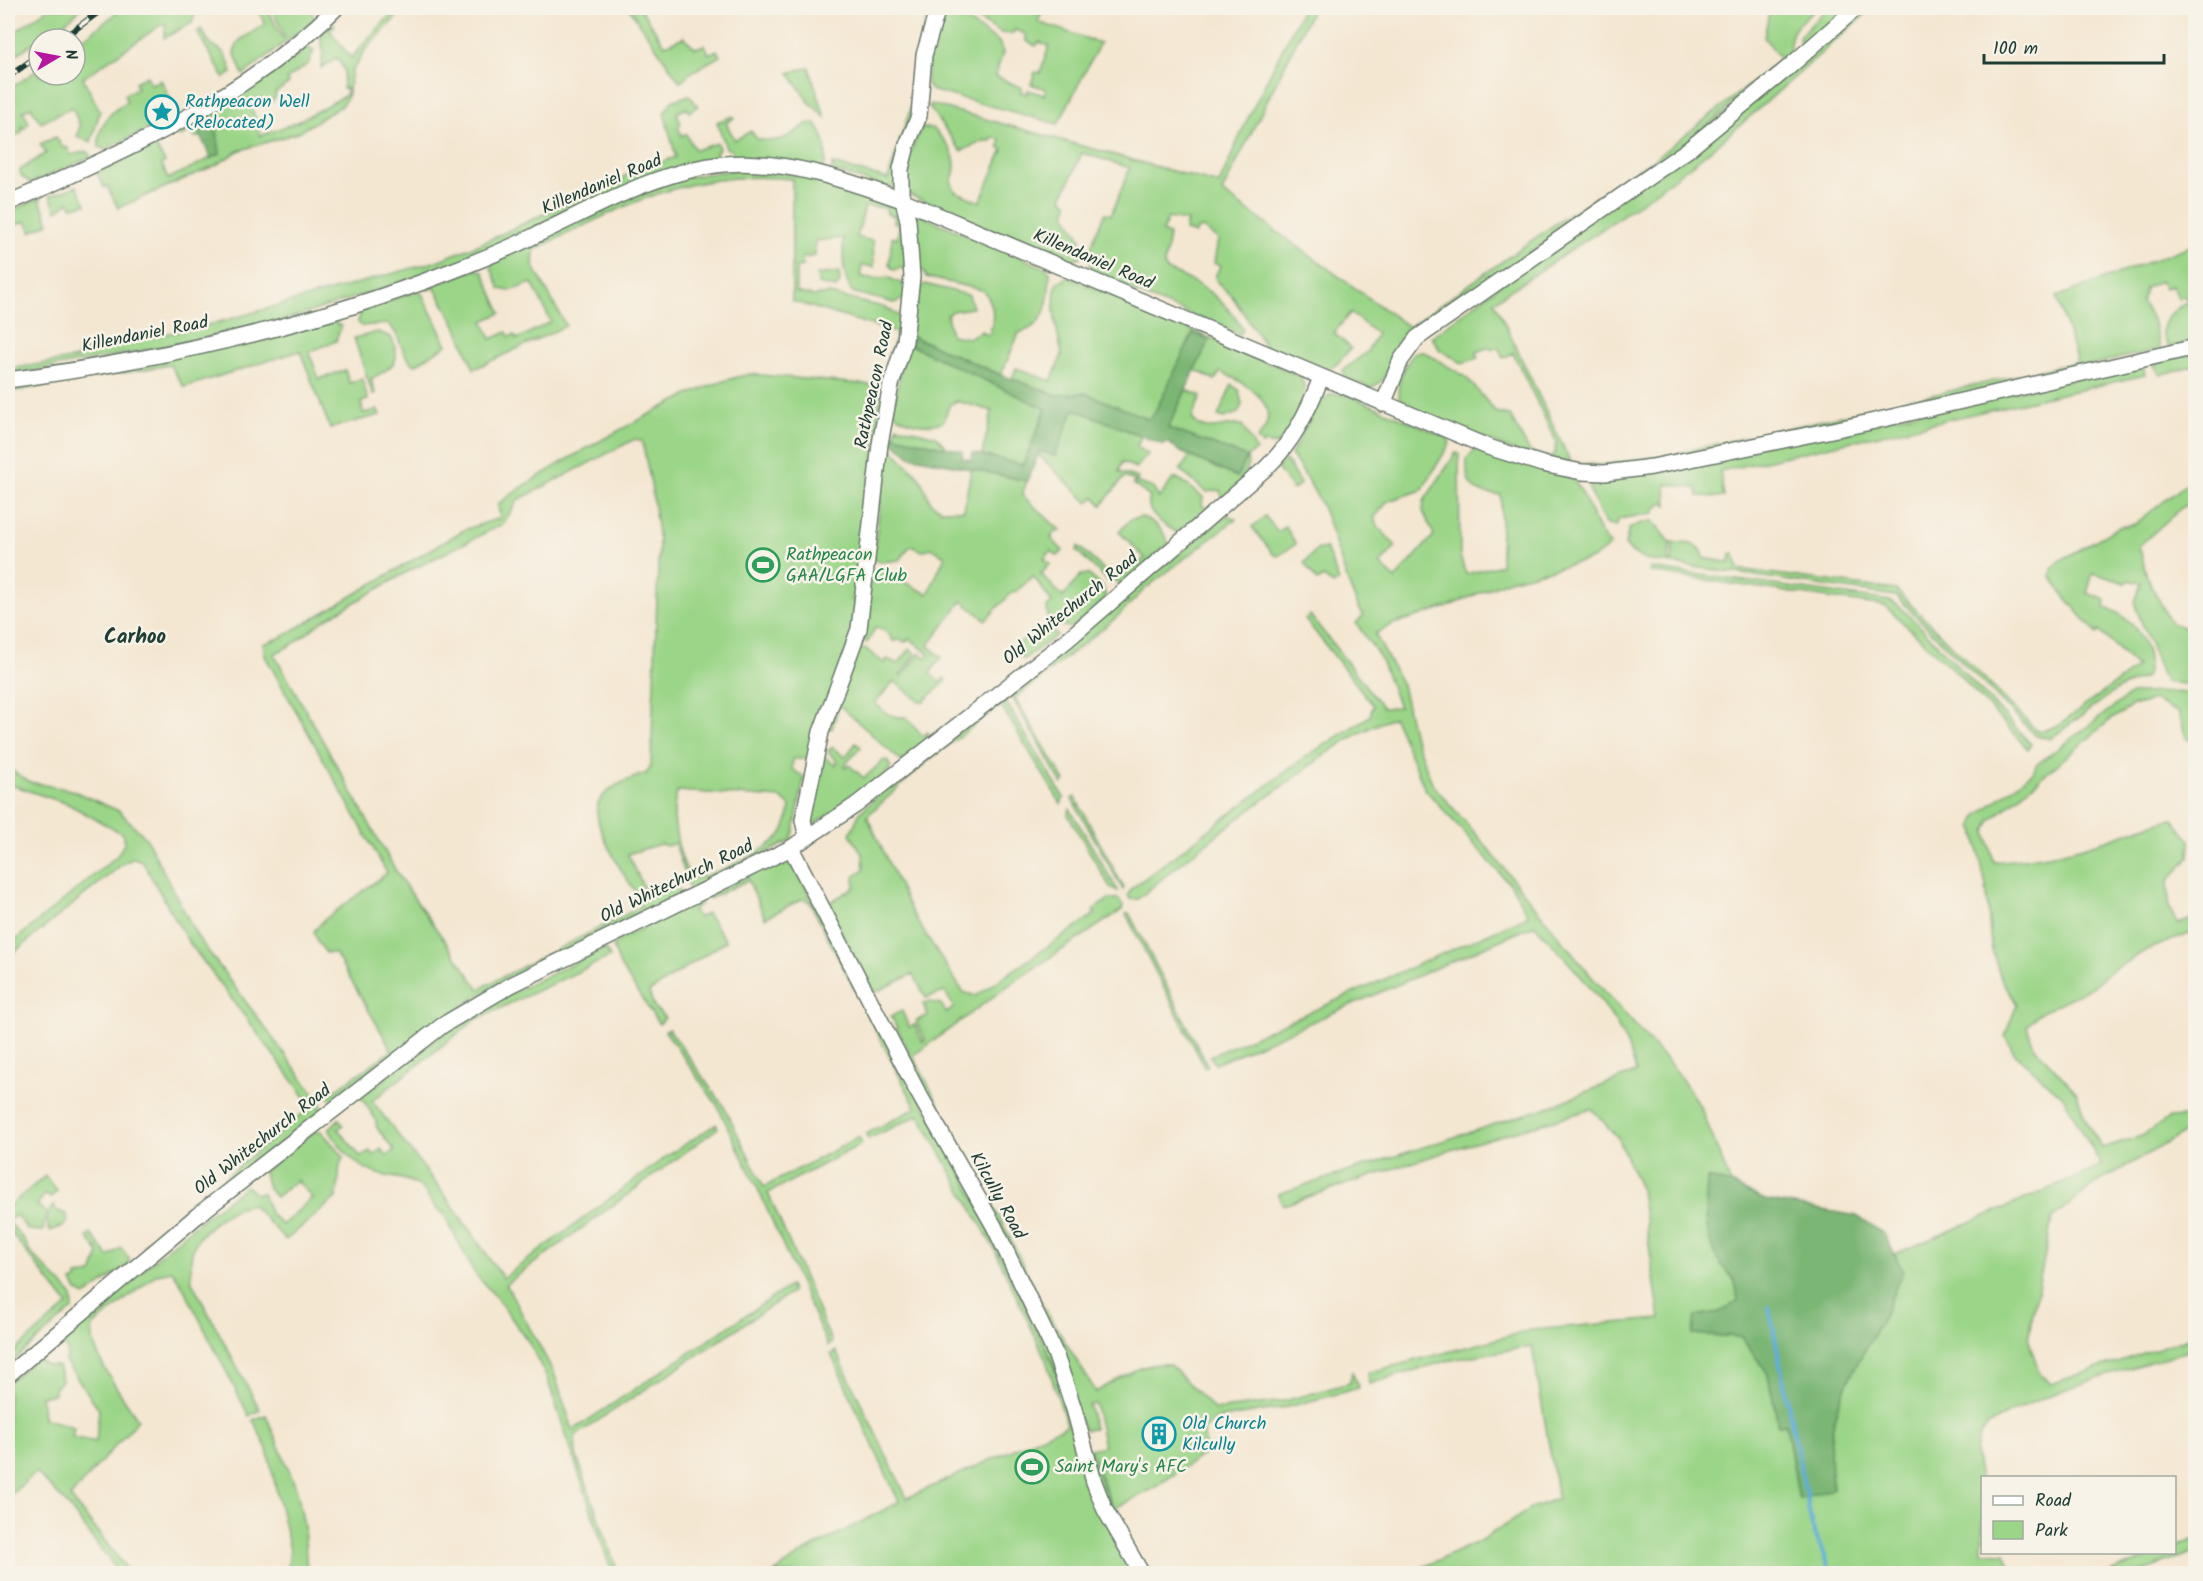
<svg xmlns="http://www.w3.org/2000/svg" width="2203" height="1581" viewBox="0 0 2203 1581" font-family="Kalam,sans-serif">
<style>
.green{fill:#9bd588;stroke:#5d895e;stroke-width:1.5;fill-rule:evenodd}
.forest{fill:#7cb674;stroke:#4e7a54;stroke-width:1.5}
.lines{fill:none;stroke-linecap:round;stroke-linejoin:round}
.stream{stroke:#61adda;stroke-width:4}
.minor-casing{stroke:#6a786b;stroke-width:18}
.minor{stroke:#fff;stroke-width:15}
.rail-casing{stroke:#1f3d34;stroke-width:6}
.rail{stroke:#f7f3e8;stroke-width:4;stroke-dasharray:11;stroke-linecap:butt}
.labels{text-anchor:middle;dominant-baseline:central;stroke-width:5;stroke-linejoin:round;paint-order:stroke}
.culture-label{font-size:18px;fill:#0d838f;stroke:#f7f3e8;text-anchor:start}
.street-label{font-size:18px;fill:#1f3d34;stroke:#f7f3e8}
.leisure-label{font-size:18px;fill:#27864d;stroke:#f7f3e8;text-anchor:start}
.quarter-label{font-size:21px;font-weight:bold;fill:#1f3d34;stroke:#f7f3e8}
</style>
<rect width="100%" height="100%" fill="#f7f3e8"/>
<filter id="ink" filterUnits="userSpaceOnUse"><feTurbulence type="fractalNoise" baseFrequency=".0167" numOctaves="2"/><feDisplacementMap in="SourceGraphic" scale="12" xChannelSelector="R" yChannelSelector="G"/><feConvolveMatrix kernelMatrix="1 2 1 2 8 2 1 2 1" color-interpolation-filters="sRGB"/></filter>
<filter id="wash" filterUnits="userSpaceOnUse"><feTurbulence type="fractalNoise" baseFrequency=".008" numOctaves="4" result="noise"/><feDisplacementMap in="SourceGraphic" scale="24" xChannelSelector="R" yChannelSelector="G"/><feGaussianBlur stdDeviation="1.35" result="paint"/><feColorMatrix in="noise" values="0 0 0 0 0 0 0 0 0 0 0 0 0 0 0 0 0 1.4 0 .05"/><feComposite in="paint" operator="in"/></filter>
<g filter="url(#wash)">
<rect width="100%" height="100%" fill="#f4e7d2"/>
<path class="green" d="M49,8H82L67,21L8,60V37Z
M123,8H194L196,11L192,23L164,38L166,24L161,25L83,78L100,111L91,142L77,137L80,126L72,107L41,123L31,107L23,111L29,123L24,129L22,126V133L8,138V90L39,69V75H75V45Z
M257,8H266L283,38L285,36L271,8H310L315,19L243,75L234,52L239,41L265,24Z
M397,8H405L365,50L352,71L347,98L340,107L297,133L238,151L216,165L118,208L107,186L104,187L97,173L154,144L165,162L162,164L168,179L219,154L218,147L195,124L201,137H195L191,131L180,137L177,131L266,78L307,48L314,50L308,64L287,79L289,83L275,93L276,96L270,103L260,98L249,104L259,125L260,136L297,122L346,95L347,88L343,89L344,69L337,58L321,68L323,51L320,35L333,23L335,25L330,31L351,58Z
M629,8H640L665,45L684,37L695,48L705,45L709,54L717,50L720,56L690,73L680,82Z
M930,8H934L919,89L896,185L887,188L832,170V164L888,179L914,97L916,56Z
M960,8H1029L1041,14L1038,22L1100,43L1058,124L931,90L927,84L928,55L939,23L958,15L999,42L1003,53L995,76L1022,88L1021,92L1027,94L1028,90L1044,95L1046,89L1031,84L1035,72L1040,73L1049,46L1039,42L1036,46L1026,41V34L1015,30L1012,34L1001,33Z
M1303,8H1313L1222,192L1409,327L1555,224L1653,160L1781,60L1764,37L1770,8H1817C1797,25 1788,29 1790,57L1656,167L1412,332C1395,347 1393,378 1371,388L1344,377L1343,370L1367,352L1377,334L1350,313L1334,333L1351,348L1337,364L1323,373L1263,347L1264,344L1232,296L1217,282L1215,277L1220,266L1214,263L1218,239L1202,228L1198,229L1195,234L1185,230L1187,221L1168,218L1162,232L1169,235L1164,265L1167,270C1200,283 1225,298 1243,330L1240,334L1092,275C1085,252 1096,234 1105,213L1111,215L1130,168L1082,153L1062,198L1068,203L1066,215C1074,230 1084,236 1083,255L1071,261L1070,264L908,194L906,163L921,128H932C948,142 962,161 951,181L955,191L980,202L1003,149L999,147L1001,140L993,137L991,141H984L961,151L929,107L931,104L1219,184L1245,124Z
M1827,8H1848L1805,47L1799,41L1800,36Z
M1863,8H1873C1817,55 1765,106 1708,152C1640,206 1567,253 1494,301L1571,463L1601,465L1664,456L2077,362L2057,297L2195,244V341L2170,347C2153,328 2170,312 2187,302L2184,296L2179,299L2172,285L2165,288L2160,281L2145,288L2142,302L2153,321L2160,349L1810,429L1651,462L1602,468L1523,455L1404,405C1390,389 1405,368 1413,353L1423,351L1467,378L1496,412L1510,416L1530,452L1549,458L1555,454L1556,441L1513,353L1503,358L1498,347L1491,350L1490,347L1476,352L1478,358L1462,363L1439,349L1432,337Z
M201,29L211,45C226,50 228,59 232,73L224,78L197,32Z
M809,67L825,117L809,102L789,73Z
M147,76L151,84L161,80L178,114L105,150L99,147C96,128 111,110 127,102L124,95L137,88L135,82Z
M689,95L698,106L689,112L687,108L677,113L681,125L678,127L682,136L686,134L695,150L717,143L719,149L716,153L717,159L455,265L288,319L169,346L8,375V349L9,369L78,358V351L205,326L434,262L478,245L640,169L676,157L664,113L672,101Z
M733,116L734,118L726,123L735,140L751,131L757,139C780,144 789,137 808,123L816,124C825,137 828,152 824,168L734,157L731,150L726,148L717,122Z
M56,137L63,148L67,147L71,155L87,151L91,157L30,183L21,175L20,170L46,153L40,144Z
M754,168L820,179L893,204L902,214L907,267L894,270L889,265L892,237L897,238L900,224L894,222L895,216L887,214L886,208L865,206L857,237L873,241L874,267L862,265L860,276L874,279L887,277L907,286L906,298L894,303L852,292C842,276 843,256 843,238L815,241V256L802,258L803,266L796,267V292L813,296L829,294L887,308L904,319L886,379L883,378L897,333L792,301V179C688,168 624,206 534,250L533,265L566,326L474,369L455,323L434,287L428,290L426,287L477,269L483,272L501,313L483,321L491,339L507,332L509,337L514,335L517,339L551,322L532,283L510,291L500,289L491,268L495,259C554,232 614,197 676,180C702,173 728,171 754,168Z
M77,186L86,204L72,207L69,202L57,211L50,196Z
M42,197L40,200L49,223L31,232L26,221L16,225L8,222V212Z
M917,214L1048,269L1050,274C1049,298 1048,326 1019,333L1001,375L912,336L910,345L1046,408L1023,465L982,455L992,411L957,401L950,404L943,422C928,427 903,424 893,411L917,290L925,284L969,295L973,308L952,311L947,315L951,335L968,338L982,331L983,334H990C994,319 995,301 982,290L926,277L924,271L918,269L913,217Z
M839,272L840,282L836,288L818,284L817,275Z
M1067,276L1301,377C1312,399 1291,428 1277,445L1265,443L1262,445L1257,439C1287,406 1247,383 1220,372L1215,380L1195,370L1209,340L1193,334L1154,415L1148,419L1085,393L1057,396L1012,379L1016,368L1051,381L1062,355C1057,329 1050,309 1057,282L1064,280Z
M415,292H421L447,345L415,365C400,356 402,335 388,324L361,326L358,322L361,310Z
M330,320L341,326L336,341L309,352L319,379L345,370L349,383L362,379L368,400L361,402L363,413L378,410L380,415L330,428L300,351L184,387L170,365L8,392V386Z
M378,332L391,337C403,363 393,366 371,379L375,393L373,395L354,338Z
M2195,353V365L2160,375L2153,363Z
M2143,365L2145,375L1720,471L1724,497L1698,496L1697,488L1666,484L1667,505L1664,502L1655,509L1654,513L1619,519L1616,527L1605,524L1589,489L1592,481L1598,479Z
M750,374L882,386L859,591L851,599L856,602L858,619L809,759H793L792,769L804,777L794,832L790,841L690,890L675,843L667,846L660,844L628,854L645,890L671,880L678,887L680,895L476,997L335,1099L326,1097L392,1050L335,953H326L317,941L314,931L324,920L387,873L265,656L263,644L282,637L464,530L500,518L498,504C536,476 578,453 620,430C662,408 702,384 750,374ZM635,439L642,441L651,484L659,541L651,765L647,773C631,779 605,786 598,804C590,824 628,883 641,899L639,908L479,989L400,878L274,654L293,644L324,620L407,572L503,524L518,500ZM678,791L781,798L790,806C789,816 787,825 782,833C773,848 710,877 692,879C679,860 668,812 678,791Z
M1232,385L1239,390L1242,405L1238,413L1224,418L1218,416Z
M1186,390L1201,396L1192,418C1205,438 1225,422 1242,425L1256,450L1247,457C1252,477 1234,487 1222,499L1220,490L1206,492L1180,470L1190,456L1237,477L1168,428Z
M1333,394L1348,395L1448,438L1450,443L1422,490L1388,501L1374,518L1379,528L1396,546L1380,564L1395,579L1434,535L1423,511L1424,501L1456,453L1459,454L1460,556L1466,574L1501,565V495C1473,493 1465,488 1467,458L1476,449L1571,477C1589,496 1593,531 1611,545L1592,559L1509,580L1447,607L1393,624L1375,634L1402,685L1414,737L1433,785L1481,840L1592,977L1677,1072L1701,1108L1731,1184L1707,1178L1716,1257L1736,1280L1738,1301L1720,1312L1695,1316L1693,1334L1741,1337L1768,1374L1778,1425L1786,1424L1799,1499L1833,1489L1829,1463L1832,1421L1851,1371L1882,1320L1902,1272L1895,1254L2089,1172L2101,1165L2064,1098L2015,1054L2005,1036L2017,1004L2001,979L1991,946L1986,886L1973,825L1978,815L2033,772L2036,765L2131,694C2153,690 2173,695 2195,691V743L2186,738L2179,713L2154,700L2132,706L2109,721L1990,821L1986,832L1994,862C2031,859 2068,853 2103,841C2128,834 2147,824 2173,819L2190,840L2189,858L2168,881L2169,908L2178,924L2195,918V932L2148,949L2111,971L2092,987L2038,1014L2027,1026L2033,1045L2076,1092L2086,1121L2102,1148L2142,1136L2169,1118L2184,1117L2196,1111L2195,1127L2093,1185L2052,1219L2028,1338L2039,1372L2051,1384L2195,1336V1349C2159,1360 1986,1406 1978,1439C1973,1458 1979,1470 1982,1488C1986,1508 1982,1532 1982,1552L2005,1553L2013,1573H1410L1478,1542L1532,1508L1558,1498L1532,1346L1446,1361L1369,1384L1367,1373L1531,1330L1660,1319L1641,1191L1618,1138L1592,1109L1454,1149L1283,1205L1278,1194L1554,1105L1636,1072C1623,1014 1572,968 1535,925L1215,1064L1210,1056L1528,916L1513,888L1425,789L1394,718C1356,730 1322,757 1291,780C1238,818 1187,857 1138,899H1130L1128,895L1132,888L1305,757L1370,716L1373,705L1305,619L1310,615L1383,708L1399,707L1380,657L1356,623L1363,616C1345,583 1338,546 1324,511C1315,490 1303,472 1291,454C1302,438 1315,399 1333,394Z
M1074,408L1141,436L1137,447L1148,454L1136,468L1122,462L1119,472L1138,478L1136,482L1153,488L1159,498L1173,479H1179L1203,497L1202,506L1209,509L1179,534C1167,526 1143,515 1150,497L1133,484L1135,481L1124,477L1102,505L1094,497L1088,503L1039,455L1040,451L1055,456Z
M897,426L936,436L947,448L894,436Z
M892,449L920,478L931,503L942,510H964L971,469L1027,481L1022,495L1061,531L1055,532L1051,538L1063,551L1058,556L1051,551L1044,559L1050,564L1041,574L1063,597L1081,575L1088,574L1103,587L1106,598L1073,628L1059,625L1048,617L1047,608L1052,602L1033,576L1016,592L1013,591L986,620L962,601L928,646L942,657L930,673L940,683L944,678L946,681L924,701H919L894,681L875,703C885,713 892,718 906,717L923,736L928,732L929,739L901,761L839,705L832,729L828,728L858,651L865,648L884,663L887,659L898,664L910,649L916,654L900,675L901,677L920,653L926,658L929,654L909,638L906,642L897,639L894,642L887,632L876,627L867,643L862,636L870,571L880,570L928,594L945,556L931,548L922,551L910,546L900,560L881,562L873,559L887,450Z
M1286,460L1300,484L1293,490L1277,468Z
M2195,477V498L2180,509L2139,546L2147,577L2171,623L2195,631V685L2165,682L2136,608L2135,602L2141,583L2128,580L2126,583L2093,573L2087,593L2106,600L2105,608C2134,616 2153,647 2147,676L2118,689L2050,739L2035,735L1896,596L1645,560L1630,551L1625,545L1629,529L1643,522L1653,521L1671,543L1668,561H1672L1673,543C1687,543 1701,541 1704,558L1730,563L1731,554H1735L1738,569L1896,590L2035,729L2042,731L2059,725L2137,667L2099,631L2097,634L2061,592L2051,576L2052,569L2061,560L2119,527L2135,524Z
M1227,515L1236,519L1145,589L1116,618L1015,698L1065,781L1062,784L1009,692Z
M1265,516L1278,532L1285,526L1296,544L1278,556L1273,554L1252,527Z
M1142,517C1154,520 1165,533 1169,544L1121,584L1114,580L1108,581L1077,551L1078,546L1115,580L1145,558L1119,532L1131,519Z
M1326,548L1339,581L1333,585L1324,577L1317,581L1304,563L1316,550Z
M1650,568L1890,601L1899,606L1922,628L2031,744L2028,749L1959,675L1885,606L1649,572Z
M1047,628L1057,635L1024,659L1012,649L1037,629Z
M999,700L1006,702L1064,798L1061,804L1001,705L929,760L867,816L912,913L963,992L976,996L1095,914L1093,910L1109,899H1119L1123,906L1122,910L1016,980L913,1056L1007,1232L1043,1306L1096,1392C1120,1378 1141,1362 1169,1364L1215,1410L1284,1401L1350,1383L1352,1372L1359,1388L1288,1407L1217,1419L1204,1430L1205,1453L1151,1490L1113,1509L1090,1449L1104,1446L1095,1404L1089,1405L1094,1429L1085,1430L905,1055L909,1052L891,1016L902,1011L909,1027L915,1025L923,1042L925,1040L916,1021L928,1015L923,1004L930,1002L941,1004L946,1013L954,1008L945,992L926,998L913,974L874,993L827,904L855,887L854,877L864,869L863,855L850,834L860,812L897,780Z
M856,743L861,747L844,766L846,768L849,765L864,778L883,761L887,760L891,768L872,786L813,825L808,819L821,754L835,765L838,762L828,752L832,747L845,757Z
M8,759L12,771L30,782L71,790L119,811L146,838L197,936L321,1103V1111L147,1246H144L162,1229L312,1106L188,941L142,861L134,858L124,863L8,957V946L117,856L125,842L123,834L68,804L8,784Z
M1075,797L1124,888L1123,890L1072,799Z
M1070,809L1118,891L1110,887L1068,815Z
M786,860L791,861L985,1217L1045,1346L1138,1573H774L804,1552L899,1502L831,1354L836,1351L907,1498L1067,1425L1046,1360L994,1248L919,1115L868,1139L866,1134L916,1108L809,901L802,899L765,918L748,880L709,899L707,896L774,863Z
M698,900L701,904L693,909L699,918L707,913L726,941L649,992L654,1007L665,1018L659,1024L620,966L613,946L617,941Z
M1129,913L1208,1066L1205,1068L1126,914Z
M603,949H606L610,957L475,1020L372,1101L447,1198L503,1278L667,1156L716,1124L718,1128L506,1284L554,1373L573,1430L790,1286L792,1292L575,1436L576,1454L618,1573H612L547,1378L528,1341L496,1297L475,1274L443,1213C430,1207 430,1194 419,1186C409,1178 392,1178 379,1174C358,1169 339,1148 329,1129L339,1119L343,1125L338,1129L361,1157L370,1151L374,1155L381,1149L387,1156L394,1150L377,1128L375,1118L361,1097L416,1053L478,1009Z
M669,1029L724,1107L764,1187L859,1137L862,1144L768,1193L832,1343L828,1346L757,1187L717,1105L665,1031Z
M321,1131L344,1157L340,1164L337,1197L286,1240L252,1205C236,1204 203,1228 195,1244C189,1256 191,1270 192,1282L260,1410L249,1416L182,1285L172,1271L157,1274L93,1326C87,1352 124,1397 138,1420L70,1497L130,1573H119L65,1502L36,1472L8,1497V1383L36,1358L47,1365L58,1366L62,1380L55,1387V1394L41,1396L43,1418L74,1427L72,1437L96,1442L99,1409L65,1361L68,1353L62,1339L201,1220L246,1186L256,1194L263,1193L270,1213L282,1225L312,1198L297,1180L276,1197L268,1189L264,1172L313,1132Z
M45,1176L57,1191L50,1198L45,1194L37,1205L46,1212L43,1231L28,1230L16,1215L8,1221V1207Z
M54,1205V1209L66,1214L68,1221L63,1226L50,1231C45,1224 47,1211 54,1205Z
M8,1221L25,1241L30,1252L72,1295L73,1309L8,1365V1357L68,1305L8,1229Z
M91,1234L109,1257L121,1248L129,1258V1264L85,1296L77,1291L72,1282L77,1280V1276L92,1274L99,1253L87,1237Z
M266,1415L297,1490L304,1526L307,1573H287L290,1550L267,1449L253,1420Z
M2195,1539V1552L2138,1573H2109L2159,1553L2174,1552L2175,1547Z"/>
<path class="forest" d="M210,115L216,122L220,154L211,158L195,124Z
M1193,333L1209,340L1168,428L1247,457L1237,477L1179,451L1168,442L1164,445L1074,409L1055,456L1040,451L1027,481L910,456L893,442L894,436L963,451L962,458L971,460L973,453L1023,465L1046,409L910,345L912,336L1001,375L1057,395L1085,393L1148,419L1154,414Z
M1707,1178L1731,1184L1765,1200L1857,1216L1884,1234L1903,1271C1895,1288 1889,1306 1881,1322C1847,1381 1821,1418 1833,1489L1799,1499L1786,1424L1778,1425L1768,1374L1741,1337L1693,1334L1695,1316L1720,1312L1738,1301C1735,1268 1729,1280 1716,1257C1703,1233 1706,1203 1707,1178Z"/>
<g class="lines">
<path class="stream" d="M1769,1307L1812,1526L1831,1574"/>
</g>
</g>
<g filter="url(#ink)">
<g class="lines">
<defs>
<path id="minor" d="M8,203C124,153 246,97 336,8
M8,380C157,360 309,327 449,272C478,261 508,249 536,235C596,207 657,171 724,164C785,159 846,180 902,200L1488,447L1542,464L1582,472L1605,473L1652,467L1866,423L2196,347
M1383,404L1401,360L1417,338L1689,149L1789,67L1856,8
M807,838L803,820L821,732L859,629L880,444L891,385L905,341L912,277L908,220L901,193V169L907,145L919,116L924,55L938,8
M791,848L916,1089L994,1226L1055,1353L1074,1409L1094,1482L1105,1510L1142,1574
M8,1375L198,1215L443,1025L511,985L791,848L856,805L1067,640L1266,468C1293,442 1307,413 1321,378"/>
</defs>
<use href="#minor" class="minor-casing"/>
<use href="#minor" class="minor"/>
<defs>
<path id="rail" d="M62,39L104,8
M8,77L39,55"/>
</defs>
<use href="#rail" class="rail-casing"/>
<use href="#rail" class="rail"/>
</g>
</g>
<defs>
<symbol id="sight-ring" viewBox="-11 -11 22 22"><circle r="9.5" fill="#f7f3e8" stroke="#0f9aa8" stroke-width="1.5"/><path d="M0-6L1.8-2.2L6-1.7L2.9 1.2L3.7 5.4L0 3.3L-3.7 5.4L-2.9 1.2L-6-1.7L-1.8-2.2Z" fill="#0f9aa8"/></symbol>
<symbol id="stadium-ring" viewBox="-11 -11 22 22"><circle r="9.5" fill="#f7f3e8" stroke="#2e9e5b" stroke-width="1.5"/><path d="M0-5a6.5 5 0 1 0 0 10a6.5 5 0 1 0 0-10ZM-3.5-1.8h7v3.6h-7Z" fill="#2e9e5b"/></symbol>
<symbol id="building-ring" viewBox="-11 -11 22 22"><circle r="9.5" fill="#f7f3e8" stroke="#0f9aa8" stroke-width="1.5"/><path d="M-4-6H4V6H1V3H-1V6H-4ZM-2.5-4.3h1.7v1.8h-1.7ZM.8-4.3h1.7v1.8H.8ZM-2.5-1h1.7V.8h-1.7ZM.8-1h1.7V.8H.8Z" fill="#0f9aa8"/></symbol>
</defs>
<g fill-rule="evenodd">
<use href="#sight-ring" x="143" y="93" width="38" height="38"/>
<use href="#stadium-ring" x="744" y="546" width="38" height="38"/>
<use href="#building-ring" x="1140" y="1415" width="38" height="38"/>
<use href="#stadium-ring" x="1013" y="1448" width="38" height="38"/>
</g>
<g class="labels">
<g class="culture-label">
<text x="185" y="102">Rathpeacon Well<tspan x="185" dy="21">(Relocated)</tspan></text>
<text x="1182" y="1424">Old Church<tspan x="1182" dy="21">Kilcully</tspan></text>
</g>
<g class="street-label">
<text transform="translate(602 185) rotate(-23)">Killendaniel Road</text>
<text transform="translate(1093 260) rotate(23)">Killendaniel Road</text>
<text transform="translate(145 335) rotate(-11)">Killendaniel Road</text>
<text transform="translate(875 385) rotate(-78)">Rathpeacon Road</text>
<text transform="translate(1071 609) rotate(-39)">Old Whitechurch Road</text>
<text transform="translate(677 882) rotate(-26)">Old Whitechurch Road</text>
<text transform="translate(263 1140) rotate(-38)">Old Whitechurch Road</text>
<text transform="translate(997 1196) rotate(61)">Kilcully Road</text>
</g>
<g class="leisure-label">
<text x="786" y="555">Rathpeacon<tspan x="786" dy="21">GAA/LGFA Club</tspan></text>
<text x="1055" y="1467">Saint Mary's AFC</text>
</g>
<g class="quarter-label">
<text x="135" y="637">Carhoo</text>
</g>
</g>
<rect width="2203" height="1581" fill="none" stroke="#f7f3e8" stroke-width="30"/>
<rect x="1981" y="1476" width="195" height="78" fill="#f7f3e8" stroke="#a1aaa0" stroke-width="1.5"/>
<rect x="1993" y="1496" width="30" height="9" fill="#ffffff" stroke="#a1aaa0" stroke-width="1.5"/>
<text x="2035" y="1506" font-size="18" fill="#1f3d34">Road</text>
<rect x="1993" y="1521" width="30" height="18" fill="#9bd588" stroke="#a1aaa0" stroke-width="1.5"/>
<text x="2035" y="1536" font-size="18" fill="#1f3d34">Park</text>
<g transform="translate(57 57) rotate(80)"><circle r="28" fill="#f7f3e8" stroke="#a1aaa0" stroke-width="1.5"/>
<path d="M0-4.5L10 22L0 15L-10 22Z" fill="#b5179e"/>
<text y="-9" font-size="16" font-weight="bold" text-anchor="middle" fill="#1f3d34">N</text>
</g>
<path d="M1984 54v9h180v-9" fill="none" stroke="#1f3d34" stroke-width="3"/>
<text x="1993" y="54" font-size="18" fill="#1f3d34" stroke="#f7f3e8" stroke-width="4.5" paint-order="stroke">100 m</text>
</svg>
